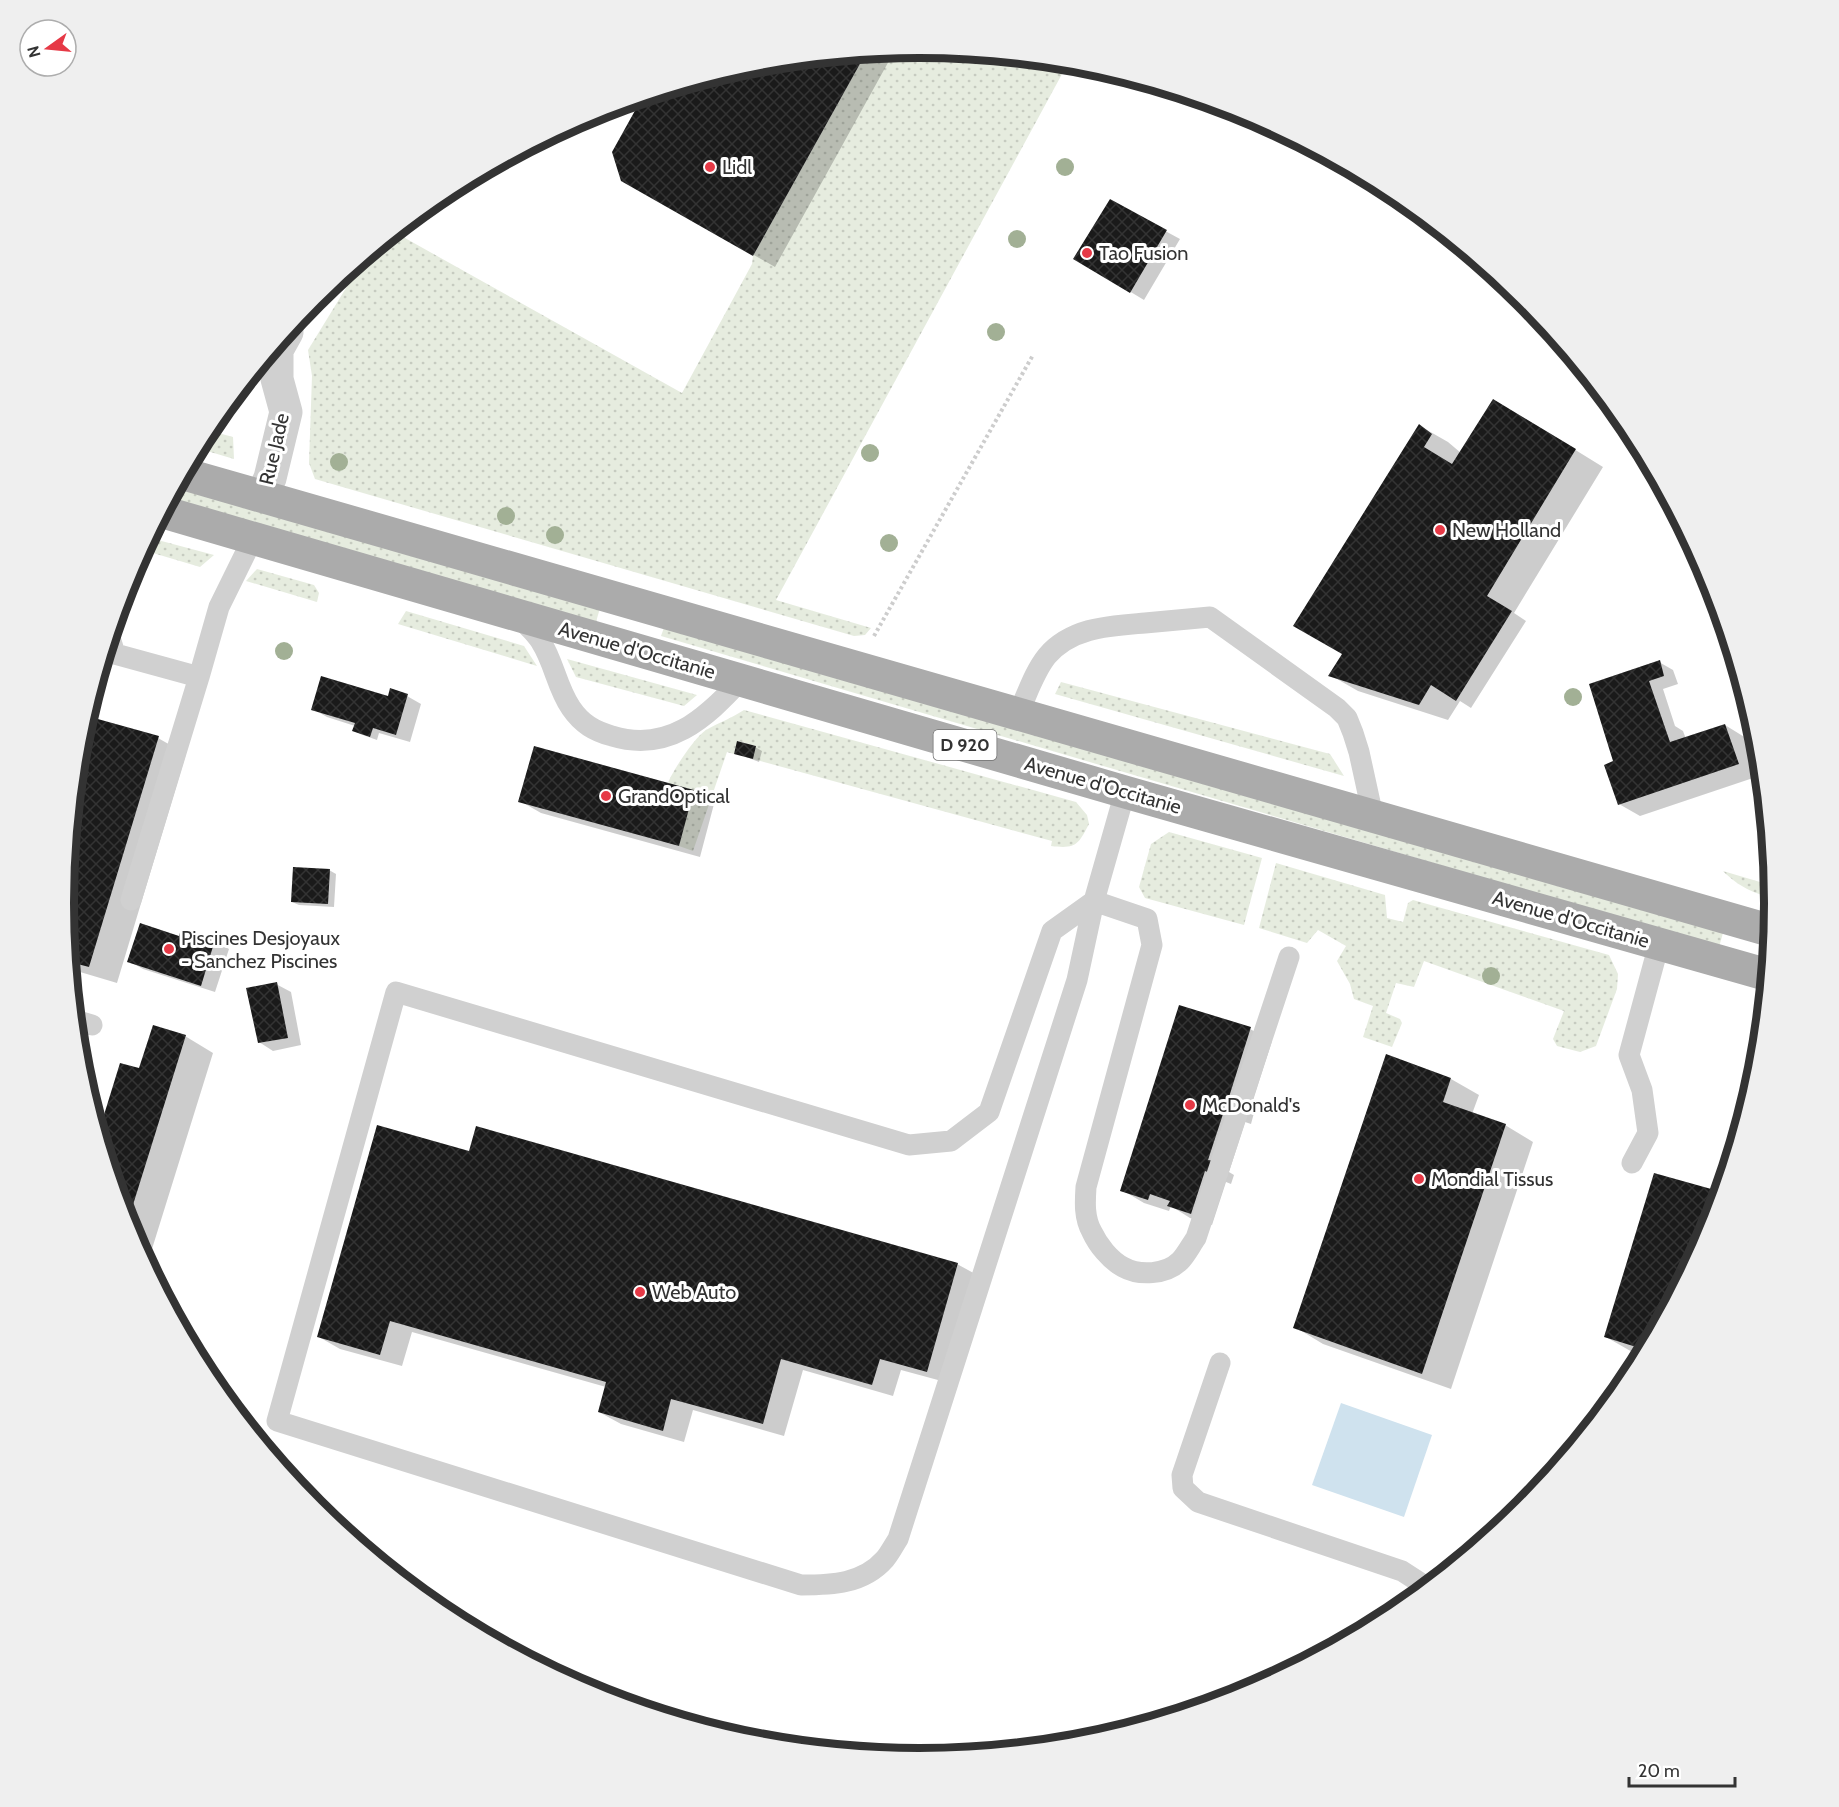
<svg xmlns="http://www.w3.org/2000/svg" width="1839" height="1807" viewBox="0 0 1839 1807" font-family="Cabin,sans-serif">
<style>
.grass{fill:url(#grass-dots)}
.water{fill:#cfe2ee}
.shadow{fill:#0003}
.building{fill:url(#building-cross-hatch)}
.lines{fill:none;stroke-linecap:round;stroke-linejoin:round}
.path{stroke:#cdcdcd;stroke-width:4;stroke-dasharray:3 3;stroke-linecap:butt}
.lane{stroke:#d0d0d0;stroke-width:21}
.street{stroke:#d0d0d0;stroke-width:33}
.primary{stroke:#ababab;stroke-width:33}
.tree{fill:#a2b095}
.poi-dot{fill:#e63946;stroke:#fff;stroke-width:2}
.labels{text-anchor:middle;dominant-baseline:central;stroke-width:6;stroke-linejoin:round;paint-order:stroke}
.shield{fill:#fff;stroke:#707070;stroke-width:1.5}
.shield-label{font-size:18px;font-weight:bold;fill:#333}
.poi-label{font-size:20px;fill:#333;stroke:#fff;text-anchor:start}
.street-label{font-size:20px;fill:#333;stroke:#fff}
.rim{fill:none;stroke:#333;stroke-width:8}
</style>
<defs>
<pattern id="grass-dots" width="8" height="8" patternUnits="userSpaceOnUse" patternTransform="scale(1.5)"><rect width="8" height="8" fill="#e6ecdf"/><path d="M2 2h.1M6 6h.1" fill="none" stroke="#c6cbc0" stroke-width="1.8" stroke-linecap="round"/></pattern>
<pattern id="building-cross-hatch" width="8" height="8" patternUnits="userSpaceOnUse" patternTransform="scale(1.5)"><rect width="8" height="8" fill="#1a1a1a"/><path d="M0 0l8 8M0 8l8-8" fill="none" stroke="#333"/></pattern>
</defs>
<rect width="100%" height="100%" fill="#fff"/>
<path class="grass" d="M919,48L1068,63L776,600L871,628L865,635L854,636L315,479L309,463L312,376L308,350L365,257L392,235L396,233L682,393L752,264L753,256L866,53Z
M207,430L233,437L234,459L197,448Z
M177,487L600,608L596,622L170,500Z
M154,539L214,555L200,567L143,550L148,541Z
M257,569L314,585L319,593L317,602L246,581Z
M406,611L524,646L537,666L398,624Z
M666,622L1723,933L1719,947L661,636Z
M567,659L697,695L684,706L576,677Z
M1061,682L1330,754L1344,776L1055,694Z
M744,710L1076,802L1087,815L1089,824C1078,845 1076,849 1051,846L1052,841L753,759L756,746L738,741L734,754L727,752L693,851L679,846L693,790L668,783C673,770 695,737 706,730C718,723 732,718 744,710Z
M1169,832L1262,858L1244,925L1145,898L1139,887L1151,844Z
M1276,863L1385,895L1387,918L1403,922L1408,903L1413,900L1609,955L1618,974L1617,989L1596,1046L1580,1052L1557,1046L1553,1039L1564,1011L1424,961L1414,987L1396,983L1386,1013L1400,1019L1402,1023L1392,1047L1363,1037L1373,1006L1354,999L1350,984L1337,961L1346,946L1318,930L1307,943L1259,928Z
M1723,871L1760,882L1774,891L1775,899C1753,893 1739,887 1723,871Z"/>
<path class="water" d="M1341,1403L1432,1435L1404,1517L1312,1485Z"/>
<path class="shadow" d="M895,50L775,267L622,180L613,152L644,97L753,64Z
M1110,201L1180,239L1144,300L1076,259Z
M1522,417L1603,467L1514,613L1526,621L1471,708L1460,701L1448,720L1358,691L1330,675L1344,654L1420,426L1448,442L1461,453Z
M1659,662L1673,670L1678,684L1663,689L1675,726L1683,731L1686,739L1725,725L1746,738L1759,776L1640,816L1619,804L1615,762L1607,738Z
M407,696L421,704L410,742L379,733L377,740L360,734L354,731L355,726L327,717L313,709Z
M86,717L158,738L186,754L117,983L70,969L64,903L81,736Z
M755,747L762,751L759,762L736,753Z
M693,791L714,804L700,857L541,813L520,801Z
M329,870L336,874L334,907L299,905L292,902Z
M182,931L215,941L229,949L215,992L143,969L129,961L180,938Z
M276,984L291,992L301,1045L273,1051L259,1042Z
M1180,1006L1250,1029L1272,1041L1250,1110L1254,1113L1251,1124L1245,1122L1229,1172L1234,1175L1231,1184L1226,1182L1212,1225L1190,1218L1171,1206L1169,1211L1144,1203L1122,1190Z
M185,1036L213,1053L147,1265L129,1231L100,1134L121,1064L140,1070Z
M1451,1079L1479,1095L1472,1114L1505,1125L1533,1142L1451,1389L1323,1344L1295,1327Z
M470,1153L957,1264L979,1276L949,1383L901,1370L893,1396L803,1370L784,1436L693,1410L684,1442L621,1424L599,1412L606,1387L412,1332L402,1366L340,1349L319,1337Z
M1710,1231L1643,1356L1634,1353L1606,1337Z"/>
<path class="building" d="M866,53L753,256L621,181L612,152L642,98L753,64Z
M1110,199L1167,230L1130,293L1073,259Z
M1493,399L1576,449L1487,596L1512,611L1456,701L1431,685L1419,705L1328,676L1342,654L1293,626L1419,424L1432,434L1424,447L1452,464Z
M1660,660L1664,676L1649,681L1670,742L1725,724L1739,764L1618,805L1604,765L1613,761L1589,684Z
M321,676L388,696L390,688L408,694L396,735L373,728L370,737L352,731L355,723L311,710Z
M87,716L159,736L89,967L70,962L64,903L81,736Z
M737,741L756,746L753,759L734,754Z
M534,746L694,790L679,846L518,802Z
M293,867L330,869L328,904L291,902Z
M140,923L179,936L181,929L215,940L201,986L127,962Z
M277,982L288,1038L258,1043L246,988Z
M1179,1005L1251,1027L1229,1097L1234,1099L1229,1113L1224,1111L1208,1160L1214,1161L1210,1173L1205,1171L1191,1214L1167,1206L1170,1201L1150,1194L1148,1200L1120,1191Z
M153,1025L186,1035L127,1224L99,1131L120,1063L139,1068Z
M1386,1054L1451,1078L1443,1102L1506,1124L1422,1374L1293,1328Z
M377,1125L469,1151L476,1126L958,1263L927,1372L880,1359L872,1385L781,1359L763,1424L671,1399L663,1431L598,1412L606,1382L390,1321L380,1355L317,1337Z
M1654,1173L1722,1192L1710,1231L1646,1350L1604,1337Z"/>
<g class="lines">
<path class="path" d="M874,636L1033,355"/>
<path class="lane" d="M520,618C527,626 536,633 541,642C554,662 557,688 571,708C582,724 594,731 612,736C668,753 705,719 741,680
M110,638L115,654L199,677L219,607L253,538
M1018,714C1027,695 1034,672 1047,656C1072,627 1110,626 1145,623C1167,621 1188,619 1210,617L1337,708L1347,718L1353,733L1359,752L1373,816
M1125,792L1094,901L1077,980L898,1539C894,1545 890,1553 885,1559C863,1584 832,1585 801,1585L277,1421L396,992L909,1145L951,1141L989,1112L1052,931L1094,901L1147,919L1152,945L1086,1187C1085,1202 1084,1218 1092,1232C1098,1245 1110,1260 1123,1267C1139,1276 1166,1275 1180,1261C1186,1255 1191,1245 1196,1238L1289,957
M131,900L199,677
M75,1020L92,1025
M1632,1163L1648,1133L1642,1090L1629,1055L1659,944
M1220,1363L1182,1475L1183,1488L1198,1502L1402,1571L1419,1582L1425,1590"/>
<path class="street" d="M262,496L270,478L286,412L277,379V350L287,332"/>
<path class="primary" d="M184,474L1772,931
M163,512L1125,792L1768,975"/>
</g>
<g class="tree">
<circle cx="1065" cy="167" r="9"/>
<circle cx="1017" cy="239" r="9"/>
<circle cx="996" cy="332" r="9"/>
<circle cx="870" cy="453" r="9"/>
<circle cx="339" cy="462" r="9"/>
<circle cx="506" cy="516" r="9"/>
<circle cx="555" cy="535" r="9"/>
<circle cx="889" cy="543" r="9"/>
<circle cx="284" cy="651" r="9"/>
<circle cx="1573" cy="697" r="9"/>
<circle cx="1491" cy="976" r="9"/>
</g>
<g class="poi-dot">
<circle cx="710" cy="167" r="6"/>
<circle cx="1087" cy="253" r="6"/>
<circle cx="1440" cy="530" r="6"/>
<circle cx="606" cy="796" r="6"/>
<circle cx="169" cy="949" r="6"/>
<circle cx="1190" cy="1105" r="6"/>
<circle cx="1419" cy="1179" r="6"/>
<circle cx="640" cy="1292" r="6"/>
</g>
<g class="labels">
<rect class="shield" x="933.5" y="730" width="63" height="30" rx="4.5"/>
<g class="shield-label">
<text x="965" y="745">D 920</text>
</g>
<g class="poi-label">
<text x="722" y="167">Lidl</text>
<text x="1099" y="253">Tao Fusion</text>
<text x="1452" y="530">New Holland</text>
<text x="618" y="796">GrandOptical</text>
<text x="181" y="938">Piscines Desjoyaux<tspan x="181" dy="23">- Sanchez Piscines</tspan></text>
<text x="1202" y="1105">McDonald's</text>
<text x="1431" y="1179">Mondial Tissus</text>
<text x="652" y="1292">Web Auto</text>
</g>
<g class="street-label">
<text transform="translate(274 449) rotate(-77)">Rue Jade</text>
<text transform="translate(637 650) rotate(16)">Avenue d'Occitanie</text>
<text transform="translate(1103 785) rotate(16)">Avenue d'Occitanie</text>
<text transform="translate(1571 919) rotate(16)">Avenue d'Occitanie</text>
</g>
</g>
<path d="M0 0H1839V1807H0ZM74 903a845 845 0 1 1 1690 0a845 845 0 1 1-1690 0Z" fill="#efefef" fill-rule="evenodd"/>
<path class="rim" d="M74 903a845 845 0 1 1 1690 0a845 845 0 1 1-1690 0Z"/>
<g transform="translate(48 48) rotate(255)"><circle r="28" fill="#ffffff" stroke="#adadad" stroke-width="1.5"/>
<path d="M0-4.5L10 22L0 15L-10 22Z" fill="#e63946"/>
<text y="-9" font-size="16" font-weight="bold" text-anchor="middle" fill="#333333">N</text>
</g>
<path d="M1629 1777v9h106v-9" fill="none" stroke="#333333" stroke-width="3"/>
<text x="1638" y="1777" font-size="18" fill="#333333" stroke="#ffffff" stroke-width="4.5" paint-order="stroke">20 m</text>
</svg>
